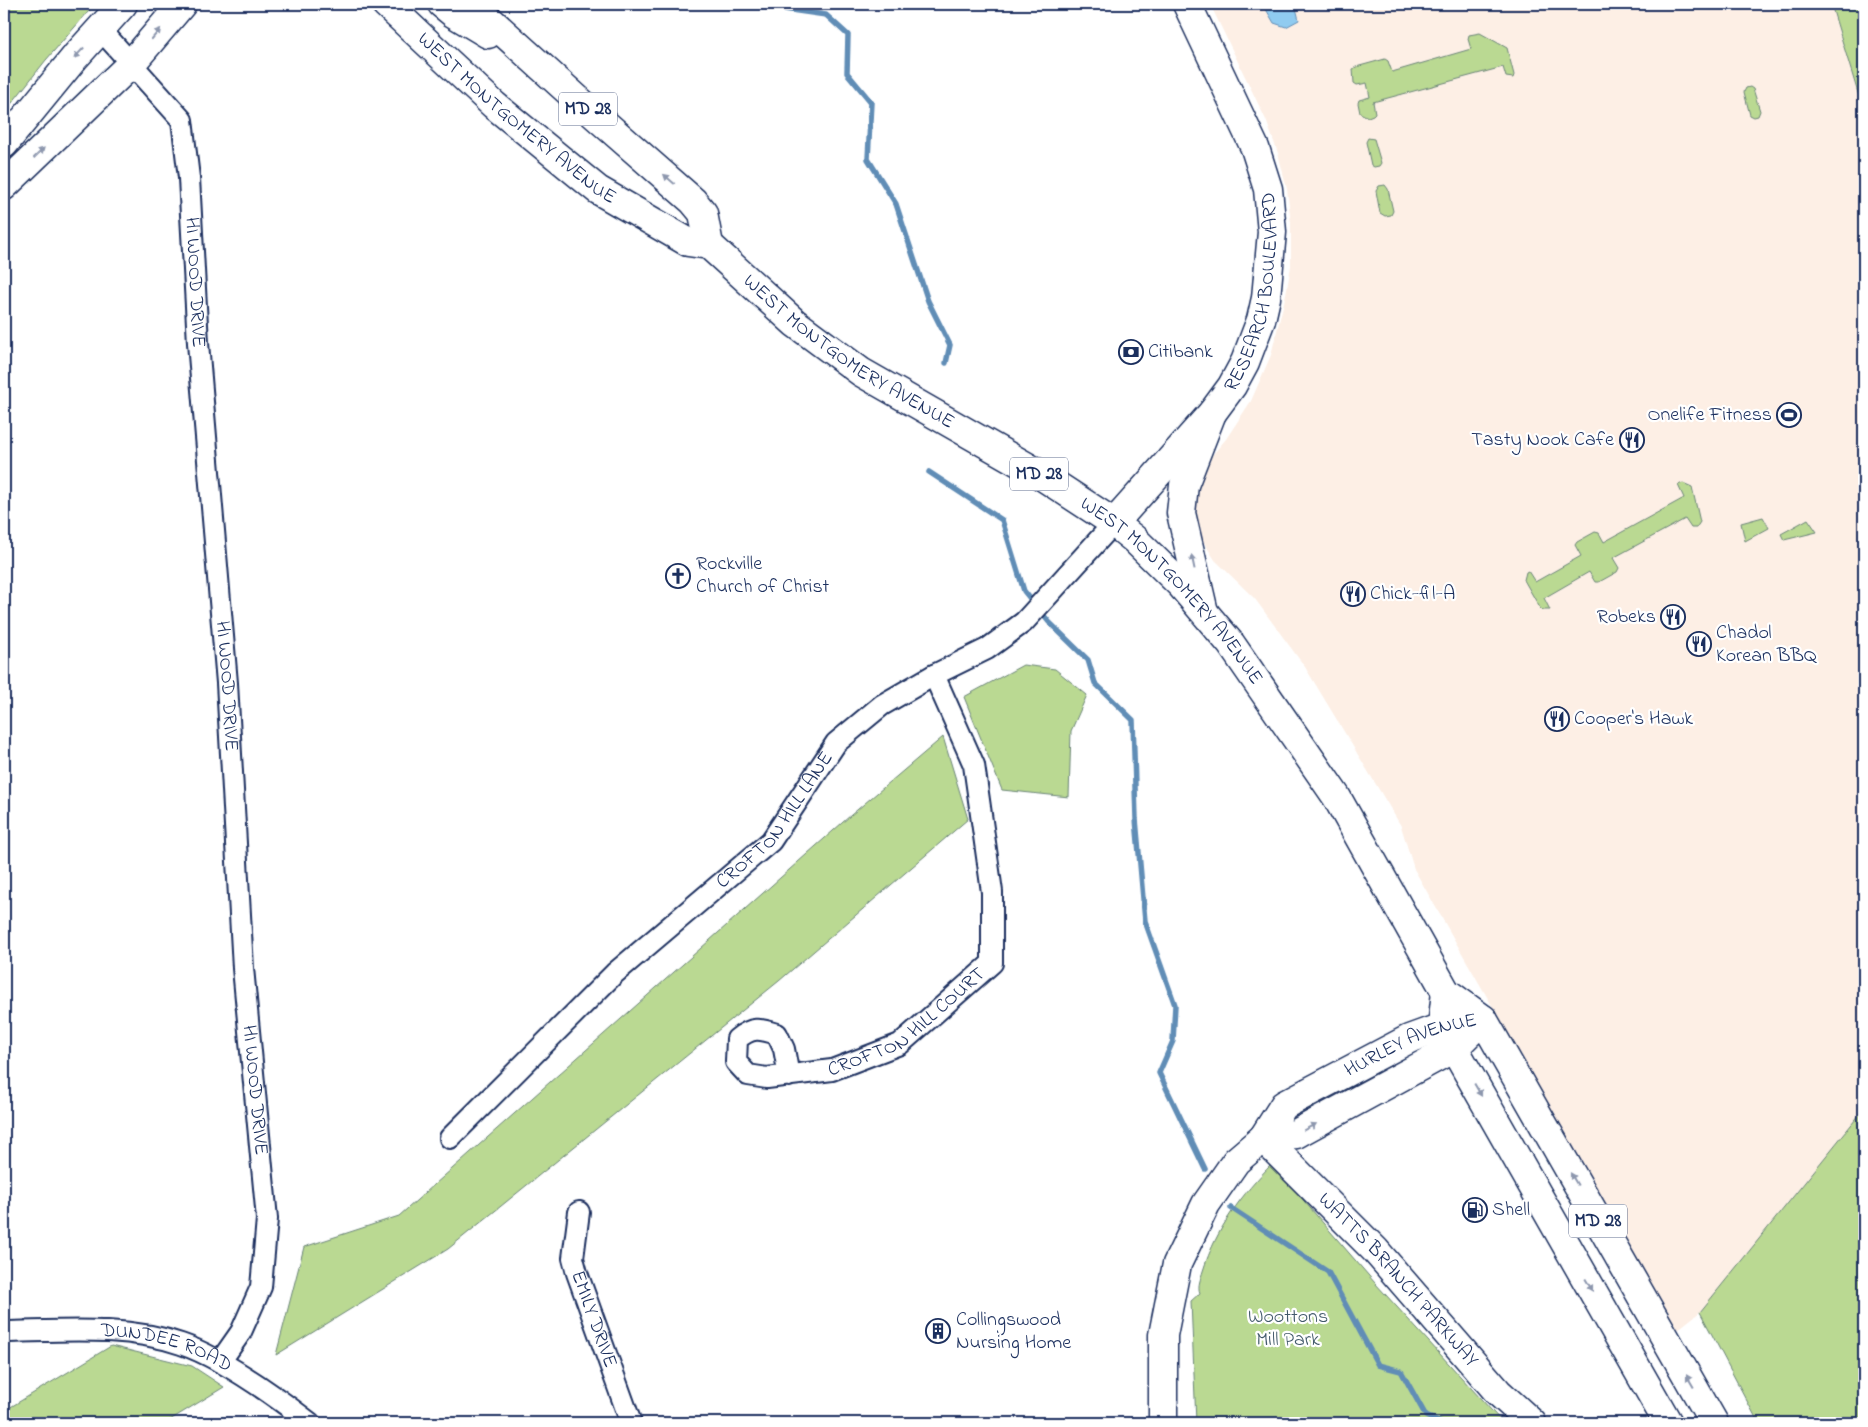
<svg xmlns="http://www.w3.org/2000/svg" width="1868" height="1427" viewBox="0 0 1868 1427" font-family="'Indie Flower',sans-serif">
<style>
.built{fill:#fdefe5}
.green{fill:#bad992;stroke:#6a8478}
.water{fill:#90cbf0;stroke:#618db6}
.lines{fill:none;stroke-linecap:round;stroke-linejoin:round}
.stream{stroke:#618db6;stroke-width:5.5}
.street-casing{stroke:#1b2f5e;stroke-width:24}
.secondary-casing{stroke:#1b2f5e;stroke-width:31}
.primary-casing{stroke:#1b2f5e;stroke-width:31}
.street{stroke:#fff;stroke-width:20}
.secondary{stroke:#fff;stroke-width:28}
.primary{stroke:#fff;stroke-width:28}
.oneway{fill:#8d97ae}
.labels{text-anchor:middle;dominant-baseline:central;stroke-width:4.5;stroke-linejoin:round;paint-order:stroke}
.shield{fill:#fff;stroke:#5f6d8e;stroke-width:1}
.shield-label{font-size:19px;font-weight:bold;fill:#1b2f5e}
.street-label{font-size:20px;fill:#1b2f5e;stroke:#fff}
.poi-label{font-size:20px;fill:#1b2f5e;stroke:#fff;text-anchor:start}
.park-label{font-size:20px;fill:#435a6b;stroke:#fff}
</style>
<rect width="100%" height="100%" fill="#fff"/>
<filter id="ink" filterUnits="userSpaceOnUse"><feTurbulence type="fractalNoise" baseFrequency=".02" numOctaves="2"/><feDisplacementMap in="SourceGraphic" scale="10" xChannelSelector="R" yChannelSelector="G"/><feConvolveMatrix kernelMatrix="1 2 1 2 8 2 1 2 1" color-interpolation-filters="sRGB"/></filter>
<g filter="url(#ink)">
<path class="built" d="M1210,4H1831L1864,113V1109L1700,1312L1677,1330L1414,869L1401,826L1305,667L1255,599L1215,560L1198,533L1194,518V499L1203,466L1226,439L1251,401L1271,355L1286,294L1291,266V223L1287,189L1278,153L1266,120Z"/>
<path class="green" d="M4,4H95L46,60L4,113Z
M1831,4H1863L1864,7V113Z
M1480,33L1507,48L1514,75L1513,78L1506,77L1503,67L1373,102L1375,113L1373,115L1368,117L1360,113L1358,103L1359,100L1370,97L1367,83L1357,85L1354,83L1353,69L1356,67L1385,59L1388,61L1392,72L1471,49L1468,39L1469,35Z
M1750,87L1753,89L1760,111L1758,116L1754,117L1750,115L1744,92L1746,88Z
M1368,138L1374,139L1381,163L1379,166L1374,167L1371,165L1366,142Z
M1385,185L1388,189L1393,211L1391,215L1385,216L1380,213L1376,191L1379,186Z
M1683,483L1692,487L1700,522L1696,528H1691L1685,519L1613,558L1619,568L1617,572L1599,582H1595L1589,572L1544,598L1550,610H1542L1540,608L1524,580L1526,572L1528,571L1535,582L1581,556L1575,545L1577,542L1595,532L1599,533L1604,542L1684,498L1678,485Z
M1763,517L1769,528L1745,541L1741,523Z
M1808,519L1817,532L1784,540L1781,534Z
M1023,665L1055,669L1087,695L1071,731L1069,797L1002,790L964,697Z
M943,737L968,819L779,981L448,1249L276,1355L304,1247L399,1216L851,815Z
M1864,1109V1423H1761L1756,1418L1700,1312Z
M1272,1164L1375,1283L1503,1423H1196L1191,1301L1200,1293C1197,1286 1201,1278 1203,1271C1216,1229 1242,1194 1272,1164Z
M111,1346L192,1366L224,1387L165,1423H4V1411Z"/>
<path class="water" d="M1263,4H1295L1299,20L1286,27L1274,23Z"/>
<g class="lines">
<path class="stream" d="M773,4L777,8L826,15L848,35L847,73L871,102L868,159L896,204L928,301L950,345L946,363
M929,472L1002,520L1024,591L1049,622L1088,660L1095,683L1133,720L1136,819L1145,921L1175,1005L1173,1041L1159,1073L1205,1169
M1231,1208L1328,1272L1378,1365L1401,1371L1426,1416L1441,1423"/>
<defs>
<g id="street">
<path id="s1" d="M101,30L182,120L189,178L198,343L227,683L243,968L267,1219L261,1287L241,1332L220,1362"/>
<path id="s2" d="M789,1076L784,1049L777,1034C759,1028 752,1027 737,1039L736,1062L748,1075L767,1078L832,1070L900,1044L992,963V892L974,765L934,675"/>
<path id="s3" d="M450,1138L615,973L771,841L836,743L882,705L934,675L987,649L1024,622L1114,523"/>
<path id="s4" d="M579,1212L573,1258L577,1273L631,1423"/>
<path id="s5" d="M4,1332C62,1331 125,1325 181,1344C223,1358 275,1396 310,1423"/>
</g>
<g id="secondary">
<path d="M4,144L76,56L123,4"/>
<path d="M4,186L131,64L182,4"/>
<path id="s6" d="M1114,523L1212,413L1232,386L1245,362L1261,320L1266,298L1272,232L1268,189L1255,148L1187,4"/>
<path id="s7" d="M1263,1138L1375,1250L1498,1392L1532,1423"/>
<path d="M1263,1138L1296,1134L1303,1130L1454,1048L1470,1032"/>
<path id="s8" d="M1163,1423V1335L1177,1264L1206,1204L1236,1161L1263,1138L1284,1105L1409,1039L1442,1027L1483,1019"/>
</g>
<g id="primary">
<path id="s9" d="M386,4L494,105L598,190L688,242L709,245L795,323L861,372L1036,472L1114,523L1134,539L1181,585L1231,644L1336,796L1446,992L1483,1019L1714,1423"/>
<path d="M442,4L453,13L488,34"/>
<path d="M472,4L596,116L693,201L703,213L709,245"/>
<path d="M1203,608L1181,513L1184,485L1212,413"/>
<path d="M1446,992L1442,1027L1668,1423"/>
</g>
</defs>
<use href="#street" class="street-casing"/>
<use href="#secondary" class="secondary-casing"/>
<use href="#primary" class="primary-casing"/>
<use href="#street" class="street"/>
<use href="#secondary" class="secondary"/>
<use href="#primary" class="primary"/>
</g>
<defs><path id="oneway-solid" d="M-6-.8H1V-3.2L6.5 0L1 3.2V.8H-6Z" transform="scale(1.25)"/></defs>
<g class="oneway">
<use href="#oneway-solid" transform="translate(156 34) rotate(-50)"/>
<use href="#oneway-solid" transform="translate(79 53) rotate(133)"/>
<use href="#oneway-solid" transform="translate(39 153) rotate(-44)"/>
<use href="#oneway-solid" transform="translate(669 179) rotate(-139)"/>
<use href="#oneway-solid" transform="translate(1193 562) rotate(-102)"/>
<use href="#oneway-solid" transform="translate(1478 1090) rotate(60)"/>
<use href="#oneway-solid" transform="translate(1310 1127) rotate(-27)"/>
<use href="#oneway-solid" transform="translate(1574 1179) rotate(-120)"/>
<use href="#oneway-solid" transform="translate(1589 1285) rotate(60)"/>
<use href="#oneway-solid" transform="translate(1690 1381) rotate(-120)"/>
</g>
</g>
<defs>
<symbol id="bank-ring" viewBox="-11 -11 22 22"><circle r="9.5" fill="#fff" stroke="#1b2f5e" stroke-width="1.5"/><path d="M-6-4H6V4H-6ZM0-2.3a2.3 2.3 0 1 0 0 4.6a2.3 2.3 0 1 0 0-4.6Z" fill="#1b2f5e"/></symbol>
<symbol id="stadium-ring" viewBox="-11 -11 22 22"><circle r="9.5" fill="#fff" stroke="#1b2f5e" stroke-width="1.5"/><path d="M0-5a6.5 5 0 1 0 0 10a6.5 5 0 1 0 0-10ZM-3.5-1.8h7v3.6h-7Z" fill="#1b2f5e"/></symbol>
<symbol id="restaurant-ring" viewBox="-11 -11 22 22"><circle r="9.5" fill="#fff" stroke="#1b2f5e" stroke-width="1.5"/><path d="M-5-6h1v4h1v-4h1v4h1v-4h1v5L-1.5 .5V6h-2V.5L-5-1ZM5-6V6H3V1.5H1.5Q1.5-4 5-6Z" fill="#1b2f5e"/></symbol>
<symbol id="church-ring" viewBox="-11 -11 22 22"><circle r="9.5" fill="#fff" stroke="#1b2f5e" stroke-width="1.5"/><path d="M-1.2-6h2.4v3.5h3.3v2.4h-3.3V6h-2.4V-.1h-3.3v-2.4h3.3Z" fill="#1b2f5e"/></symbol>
<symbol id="fuel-ring" viewBox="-11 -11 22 22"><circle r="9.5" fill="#fff" stroke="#1b2f5e" stroke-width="1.5"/><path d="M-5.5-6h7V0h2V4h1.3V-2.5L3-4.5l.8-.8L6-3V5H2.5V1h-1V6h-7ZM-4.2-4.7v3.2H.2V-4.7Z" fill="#1b2f5e"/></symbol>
<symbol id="building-ring" viewBox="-11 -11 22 22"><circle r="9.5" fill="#fff" stroke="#1b2f5e" stroke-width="1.5"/><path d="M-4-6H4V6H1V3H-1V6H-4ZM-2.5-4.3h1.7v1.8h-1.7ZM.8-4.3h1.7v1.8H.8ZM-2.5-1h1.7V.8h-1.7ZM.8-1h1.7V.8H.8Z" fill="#1b2f5e"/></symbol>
</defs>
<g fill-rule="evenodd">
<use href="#bank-ring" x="1117" y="338" width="28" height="28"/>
<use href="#stadium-ring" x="1775" y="401" width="28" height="28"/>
<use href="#restaurant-ring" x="1618" y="426" width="28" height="28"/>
<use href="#church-ring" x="664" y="562" width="28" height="28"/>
<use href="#restaurant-ring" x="1339" y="580" width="28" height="28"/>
<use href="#restaurant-ring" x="1659" y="603" width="28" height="28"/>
<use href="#restaurant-ring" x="1685" y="630" width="28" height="28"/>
<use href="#restaurant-ring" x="1543" y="705" width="28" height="28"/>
<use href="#fuel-ring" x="1461" y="1196" width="28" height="28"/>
<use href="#building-ring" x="924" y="1317" width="28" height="28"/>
</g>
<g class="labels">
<g class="shield">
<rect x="559" y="92.5" width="58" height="33" rx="4"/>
<rect x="1010" y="457.5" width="58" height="33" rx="4"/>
<rect x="1569" y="1204.5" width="58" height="33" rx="4"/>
</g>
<g class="shield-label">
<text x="588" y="109">MD 28</text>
<text x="1039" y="474">MD 28</text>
<text x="1598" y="1221">MD 28</text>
</g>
<g class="street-label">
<text stroke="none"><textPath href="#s9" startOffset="174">WEST MONTGOMERY AVENUE</textPath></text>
<text stroke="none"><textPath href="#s1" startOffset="284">HI WOOD DRIVE</textPath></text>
<text stroke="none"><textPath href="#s6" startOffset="279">RESEARCH BOULEVARD</textPath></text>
<text stroke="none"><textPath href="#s9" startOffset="584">WEST MONTGOMERY AVENUE</textPath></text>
<text stroke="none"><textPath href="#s9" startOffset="989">WEST MONTGOMERY AVENUE</textPath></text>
<text stroke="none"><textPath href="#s1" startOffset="689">HI WOOD DRIVE</textPath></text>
<text stroke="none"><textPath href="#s3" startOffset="456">CROFTON HILL LANE</textPath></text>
<text stroke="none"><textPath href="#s2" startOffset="302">CROFTON HILL COURT</textPath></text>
<text stroke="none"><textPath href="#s8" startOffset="495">HURLEY AVENUE</textPath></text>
<text stroke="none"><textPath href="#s1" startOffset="1094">HI WOOD DRIVE</textPath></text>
<text stroke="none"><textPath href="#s7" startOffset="196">WATTS BRANCH PARKWAY</textPath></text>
<text stroke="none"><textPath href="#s4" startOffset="111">EMILY DRIVE</textPath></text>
<text stroke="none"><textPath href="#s5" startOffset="165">DUNDEE ROAD</textPath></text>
</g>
<g class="poi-label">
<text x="1148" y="352">Citibank</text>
<text x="1772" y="415" text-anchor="end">Onelife Fitness</text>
<text x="1614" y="440" text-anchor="end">Tasty Nook Cafe</text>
<text x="696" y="564">Rockville<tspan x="696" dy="23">Church of Christ</tspan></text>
<text x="1370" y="594">Chick-fil-A</text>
<text x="1656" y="617" text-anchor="end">Robeks</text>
<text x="1716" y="633">Chadol<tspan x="1716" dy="23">Korean BBQ</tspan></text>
<text x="1574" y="719">Cooper's Hawk</text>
<text x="1492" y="1210">Shell</text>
<text x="956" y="1320">Collingswood<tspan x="956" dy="23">Nursing Home</tspan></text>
</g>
<g class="park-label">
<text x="1288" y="1317">Woottons<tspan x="1288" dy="23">Mill Park</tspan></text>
</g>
</g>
<rect width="1868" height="1427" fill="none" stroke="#fff" stroke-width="20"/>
<rect x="10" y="10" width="1848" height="1407" fill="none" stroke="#1b2f5e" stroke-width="2" filter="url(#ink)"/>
</svg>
